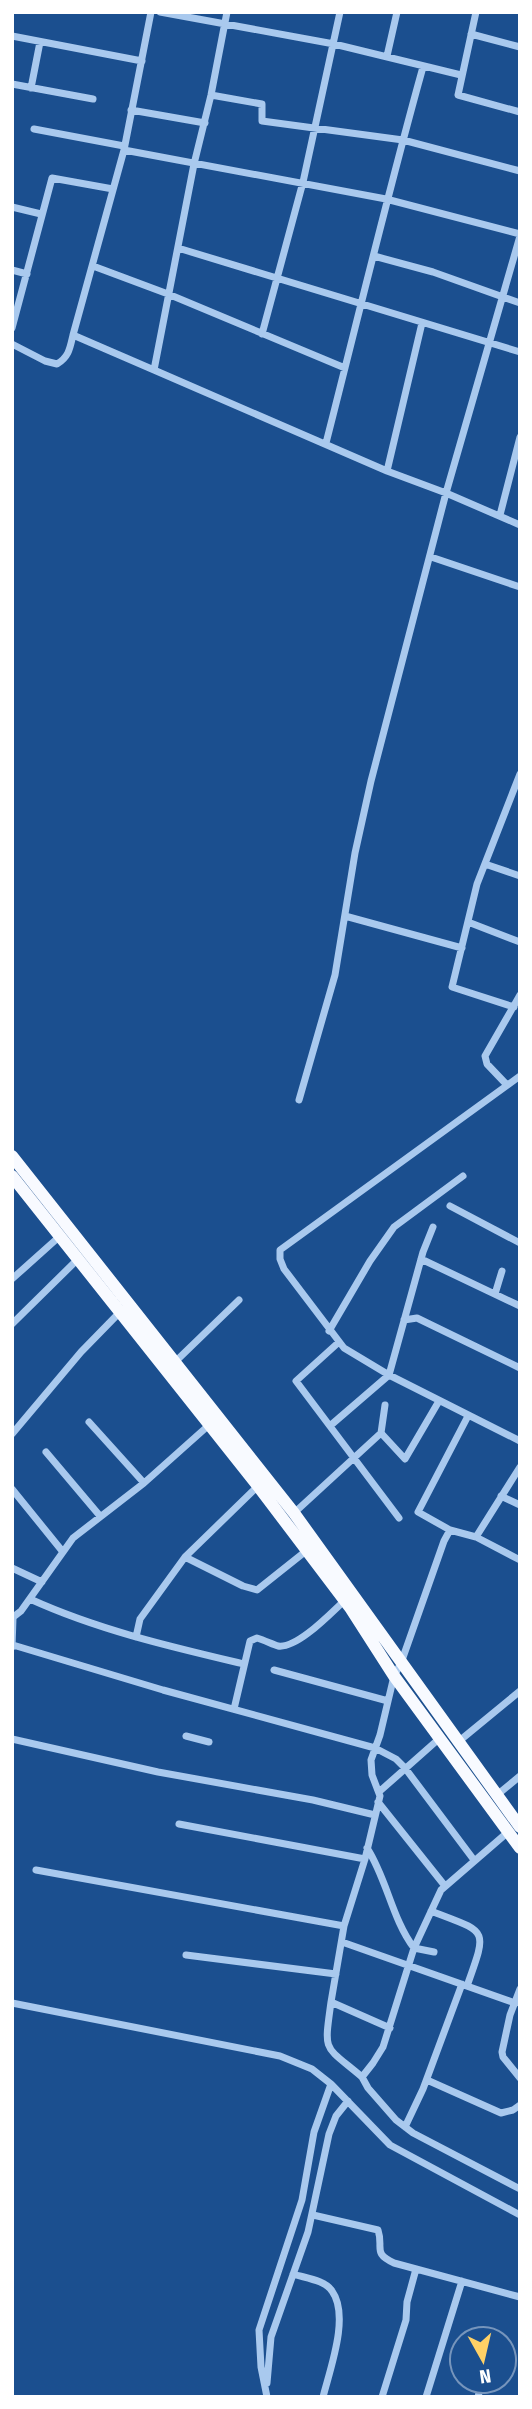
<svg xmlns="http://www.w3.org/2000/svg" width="532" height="2409" viewBox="0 0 532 2409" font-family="'Fira Sans Condensed',sans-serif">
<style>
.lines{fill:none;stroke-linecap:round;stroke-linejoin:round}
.minor{stroke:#a9c9ee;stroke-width:7}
.trunk{stroke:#f8faff;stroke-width:12}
</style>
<rect width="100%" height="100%" fill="#1b4f8f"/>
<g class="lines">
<path class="minor" d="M160,12L334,44L461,75
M476,12L458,95L520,112
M471,34L520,47
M12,36L142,61
M387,56L397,12
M12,84L93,99
M31,88L40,42
M211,95L262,104V121L403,140L520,171
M131,110L205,123
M34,129L124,146
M124,150L386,199L520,234
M12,207L41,214
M178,248L520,352
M374,256L433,272L520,303
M93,266L168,294L345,368
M12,270L27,274
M12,328L52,178L113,189
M262,334L303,182L340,12
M73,335L124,150L151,12
M12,344L45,361L57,364C69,357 70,348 73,335L154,370L194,164L211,95L227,12
M154,370L387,471L446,493L520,525
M326,443C358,318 388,192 423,67
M387,471L422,323
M500,515L520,437
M431,557L520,587
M485,864L520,876
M345,916L462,948
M468,922L520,942
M514,1007L452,987L477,884L520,774
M520,1076L280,1250V1259L284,1269L344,1348L389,1375L520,1441
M507,1085L487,1064L485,1056L520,995
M299,1100L335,975L355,853L371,781L446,493L520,236
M450,1206L520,1243
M421,1259L520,1306
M12,1279L60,1236
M495,1294L502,1271
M404,1320L417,1318L520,1368
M12,1324L79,1258
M329,1331L370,1261L394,1227L463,1176
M339,1342L296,1381L399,1518
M175,1362L239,1300
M89,1422L144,1483
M331,1425L389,1375L423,1252L433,1227
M381,1433L405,1459L439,1401
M12,1434L81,1352L120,1312
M46,1452L100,1516
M12,1489L63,1552
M501,1496L520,1505
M294,1513L381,1433L385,1405
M450,1530L418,1512L468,1416
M476,1537L520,1467
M185,1557L243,1586L257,1590L306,1551
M12,1568L42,1582
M30,1599C98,1630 172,1647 244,1664
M12,1618L21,1611L73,1538L144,1483L209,1425
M136,1637L140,1619L185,1557L259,1485
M13,1645L163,1690L375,1748L396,1759L405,1768L474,1860
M12,1647L13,1618
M274,1670L388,1701
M234,1709L250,1641L257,1638C264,1640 272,1644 278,1646C297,1649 331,1613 344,1601
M186,1736L209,1742
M12,1739L158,1772L313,1800L375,1815
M458,1742L520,1691
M380,1791L441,1737
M497,1795L520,1776
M378,1802L445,1886
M179,1824L365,1859
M367,1848C387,1879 392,1919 414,1948L434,1952
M36,1870L344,1926
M431,1911C488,1933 488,1927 467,1986
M342,1942L515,2003L520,2002
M186,1955L336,1974
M520,1989L510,2015L502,2052L503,2057L520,2078
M331,2002C324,2054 323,2044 362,2077L373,2063L383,2047L414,1948L441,1890L508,1832
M12,2003L280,2056L312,2069L331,2084L390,2145L520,2215
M390,2028L331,2002L344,1926L365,1859L380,1796L372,1775L371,1760L380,1735L394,1676L401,1663L444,1541L450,1530L476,1537L520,1560
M362,2077L368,2088L396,2120L413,2133L520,2189
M427,2080L501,2113L513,2110L520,2105
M405,2127L423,2089L462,1984
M313,2215L378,2230C384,2248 372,2253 394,2263L520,2297
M293,2274C305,2278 325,2280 332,2291C350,2316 330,2369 323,2397
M267,2383L271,2337L308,2232L329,2134L336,2116L348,2101
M267,2397L261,2367L259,2330L302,2200L314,2132L331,2084
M382,2397L406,2320L407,2302L416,2269
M426,2397L462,2281
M478,2397L482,2381"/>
<path class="trunk" d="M12,1156L294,1513L520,1827
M12,1176L258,1486L351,1609L394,1676L520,1848"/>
</g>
<rect width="532" height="2409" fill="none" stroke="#ffffff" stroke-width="28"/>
<g transform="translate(483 2360) rotate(172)"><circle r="33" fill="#1b4f8f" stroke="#7695bc" stroke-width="2"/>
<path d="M0-5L12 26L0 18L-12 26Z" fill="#ffd166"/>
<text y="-10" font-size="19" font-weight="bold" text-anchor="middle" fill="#ffffff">N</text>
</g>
</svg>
